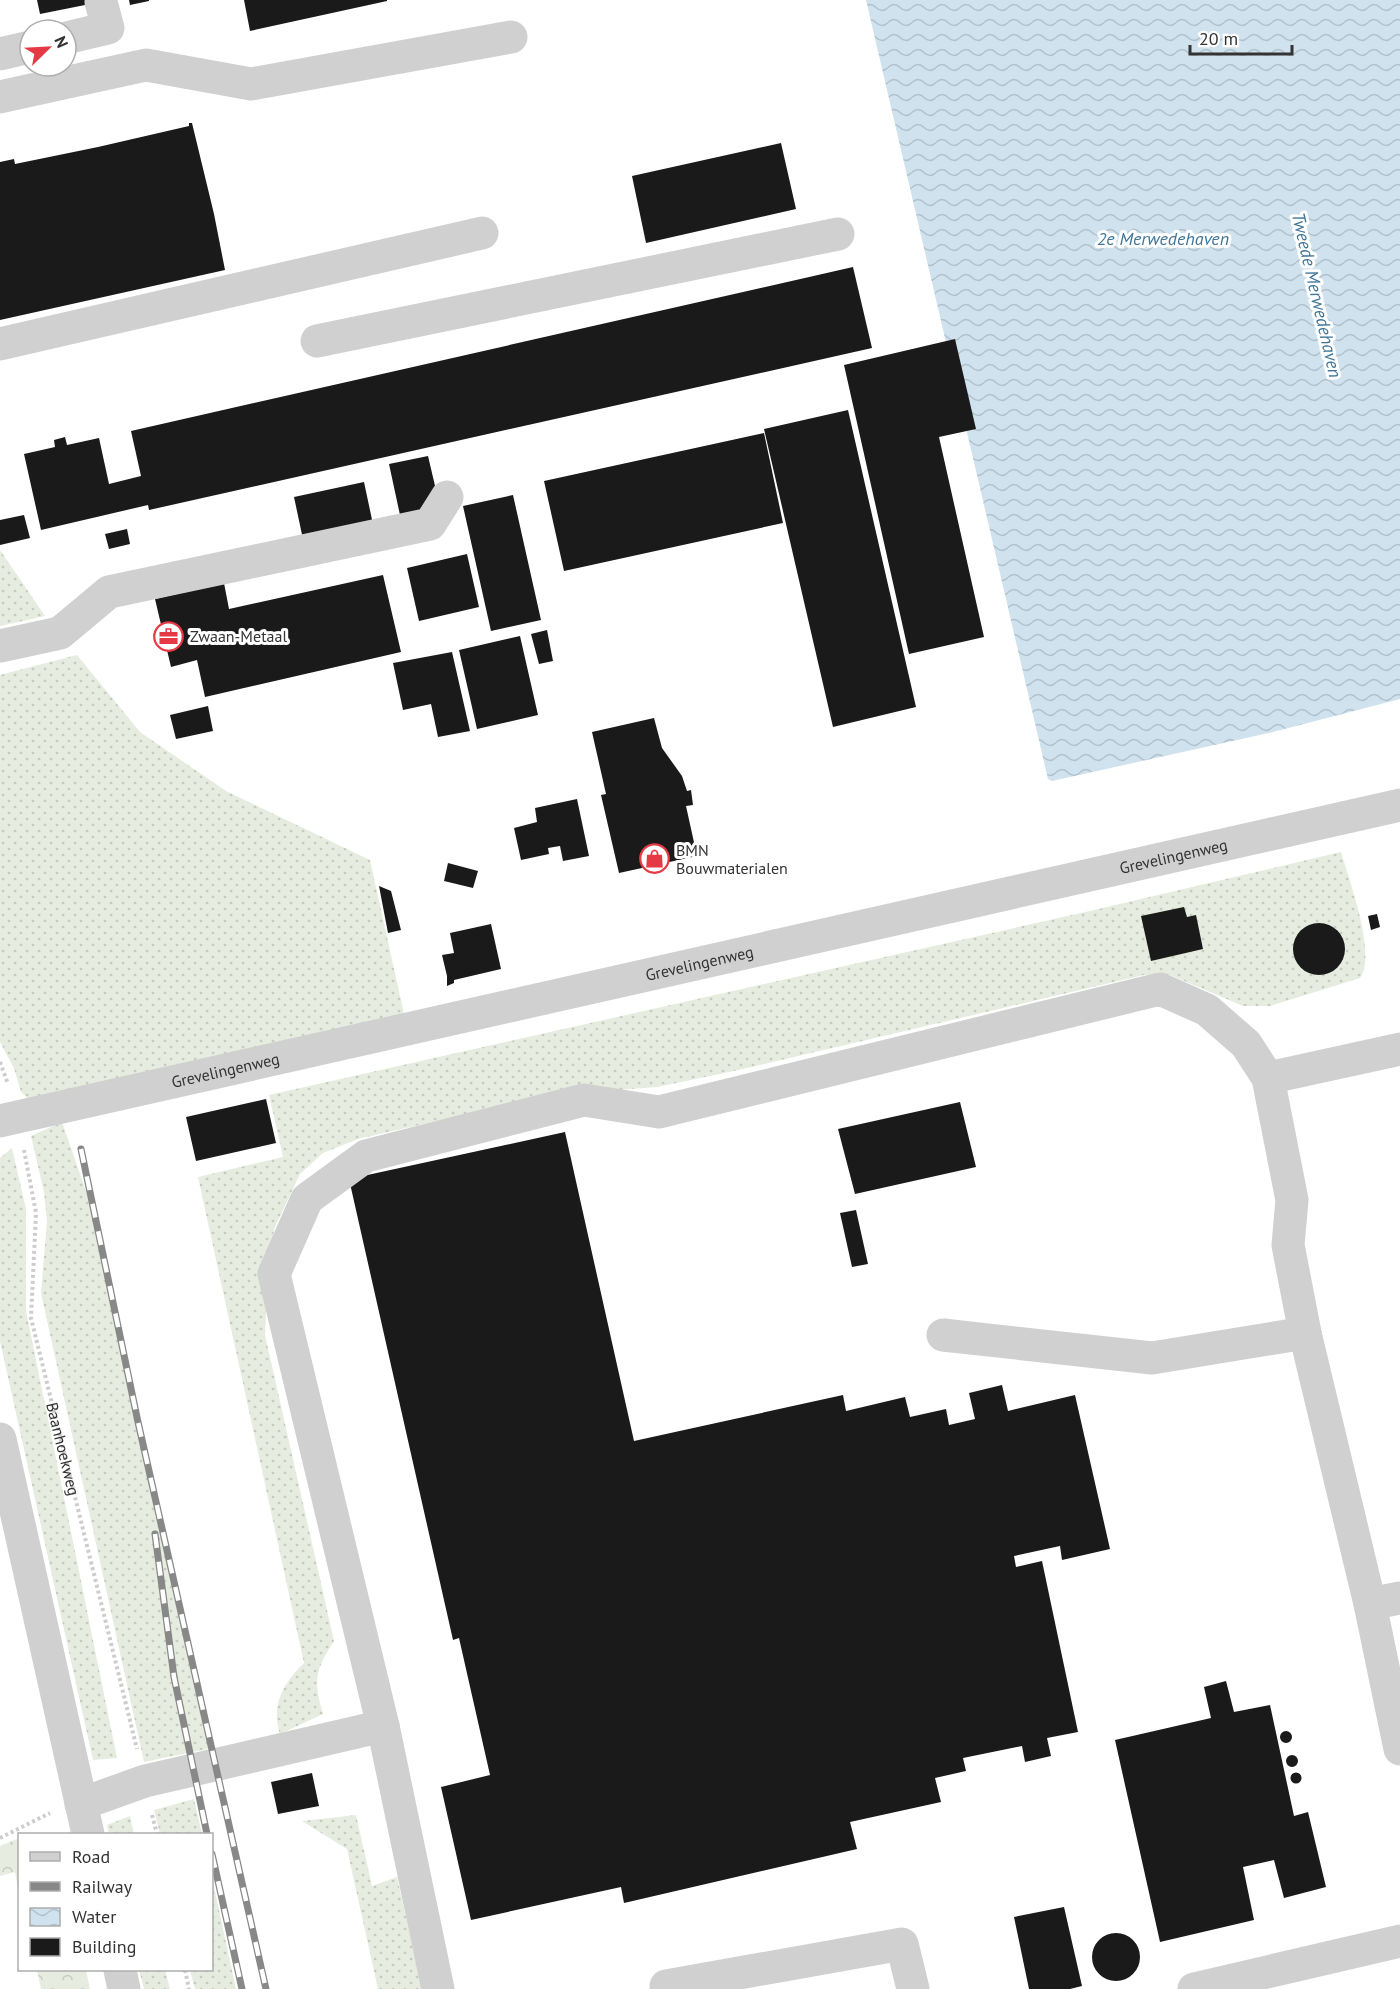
<svg xmlns="http://www.w3.org/2000/svg" width="1400" height="1989" viewBox="0 0 1400 1989" font-family="'PT Sans',sans-serif">
<style>
.grass{fill:url(#grass-dots)}
.forest{fill:url(#forest-crowns)}
.water{fill:url(#water-waves)}
.building{fill:#1a1a1a}
.lines{fill:none;stroke-linecap:round;stroke-linejoin:round}
.path{stroke:#cdcdcd;stroke-width:4;stroke-dasharray:3 3;stroke-linecap:butt}
.minor{stroke:#d0d0d0;stroke-width:33}
.rail-casing{stroke:#888;stroke-width:7}
.rail{stroke:#fff;stroke-width:4.5;stroke-dasharray:14;stroke-linecap:butt}
.labels{text-anchor:middle;dominant-baseline:central;stroke-width:6;stroke-linejoin:round;paint-order:stroke}
.poi-label{font-size:16px;fill:#333;stroke:#fff;text-anchor:start}
.street-label{font-size:16px;fill:#333;stroke:#fff}
.water-label{font-size:18px;font-style:italic;fill:#3f7597;stroke:#fff}
</style>
<defs>
<pattern id="grass-dots" width="8" height="8" patternUnits="userSpaceOnUse" patternTransform="scale(1.5)"><rect width="8" height="8" fill="#e6ecdf"/><path d="M2 2h.1M6 6h.1" fill="none" stroke="#c6cbc0" stroke-width="1.8" stroke-linecap="round"/></pattern>
<pattern id="forest-crowns" width="20" height="18" patternUnits="userSpaceOnUse" patternTransform="scale(1.5)"><rect width="20" height="18" fill="#e6ecdf"/><path d="M2 6a3 3 0 1 1 6 0M12 15a3 3 0 1 1 6 0" fill="none" stroke="#c6cbc0"/></pattern>
<pattern id="water-waves" width="16" height="10" patternUnits="userSpaceOnUse" patternTransform="scale(1.5)"><rect width="16" height="10" fill="#cfe2ee"/><path d="M0 5q4-4 8 0t8 0" fill="none" stroke="#b2c2cd"/></pattern>
</defs>
<rect width="100%" height="100%" fill="#fff"/>
<path class="grass" d="M0,550L45,616L0,626Z
M77,655L140,732L226,791L370,860L404,1014L29,1099L21,1092L14,1068L0,1042V675Z
M1341,852C1349,880 1377,954 1360,978L1270,1006H1243L1170,975H1144L734,1071L657,1087L551,1095L358,1139L323,1153L300,1174L274,1229L268,1271L265,1335L334,1641C315,1670 313,1681 323,1714L280,1734C271,1704 283,1684 304,1663L198,1177L283,1157L269,1095L1090,911Z
M62,1122L89,1200L212,1748L144,1762L41,1293L47,1221L44,1192L31,1136Z
M12,1148L26,1209V1311L117,1758L93,1760L0,1341V1158Z
M194,1799L202,1834H160L154,1810Z
M356,1815L372,1886L397,1877L422,1989H378L347,1849L302,1821Z
M130,1816L134,1834H109L107,1825Z
M212,1878L236,1989H195L190,1970H212Z
M139,1970H165L170,1989H144Z"/>
<path class="forest" d="M19,1838V1893L15,1872L0,1876V1846Z
M37,1970H86L90,1989H41Z"/>
<path class="water" d="M866,0H1400V699L1273,732L1052,781L1048,779Z"/>
<path class="building" d="M37,0H105V1L40,14Z
M129,0H149V1L130,5Z
M244,0H387V1L250,31Z
M189,123H192L214,214L225,270L0,320V162L14,159L15,164L98,147L189,126Z
M781,143L796,209L646,243L632,176Z
M853,267L872,348L149,510L148,505L41,530L24,454L55,447L54,440L65,437L67,445L99,438L109,484L141,476L131,431Z
M955,339L976,429L939,437L984,637L909,654L844,365Z
M848,410L916,707L833,727L764,429Z
M764,433L783,523L564,571L544,481Z
M428,456L440,507L400,515L389,464Z
M364,482L374,529L304,544L294,497Z
M513,495L541,620L491,631L463,506Z
M24,515L30,538L0,545V520Z
M127,529L130,544L109,549L105,534Z
M467,554L479,607L419,621L407,568Z
M383,575L401,652L205,697L197,660L171,667L155,599L224,583L229,609Z
M547,630L553,661L539,664L531,634Z
M520,636L538,715L477,729L459,650Z
M452,652L470,731L438,737L431,704L403,710L393,663Z
M208,706L213,731L176,739L170,715Z
M654,718L662,748L682,776L687,791L691,790L693,805L686,806L697,856L619,873L601,795L606,794L592,732Z
M577,799L589,856L563,861L560,846L548,848L549,854L521,860L514,828L537,822L535,808Z
M448,863L478,871L473,888L444,881Z
M379,886L391,891L401,930L388,933Z
M1184,907L1187,917L1196,915L1203,949L1151,961L1141,916Z
M1377,914L1380,927L1371,930L1368,916Z
M1293 949a26 26 0 1 1 52 0a26 26 0 1 1-52 0Z
M491,924L501,969L454,980V983L447,986V976L442,955L454,953L450,933Z
M266,1099L276,1143L196,1161L186,1117Z
M960,1102L976,1167L855,1194L838,1129Z
M565,1132L634,1441L843,1395L846,1411L905,1397L910,1417L946,1409L949,1425L975,1419L969,1393L1002,1385L1008,1411L1075,1395L1110,1549L1062,1560L1060,1546L1014,1556L1016,1567L1042,1561L1078,1732L1047,1738L1051,1756L1025,1762L1022,1746L963,1758L966,1771L935,1778L941,1802L850,1822L857,1849L624,1903L621,1887L471,1920L441,1787L490,1775L459,1638L453,1640L349,1179Z
M856,1210L868,1264L852,1267L840,1213Z
M1226,1681L1234,1712L1270,1705L1294,1816L1308,1812L1326,1887L1284,1898L1274,1860L1243,1867L1254,1920L1160,1942L1115,1740L1211,1718L1204,1687Z
M1280 1737a6 6 0 1 1 12 0a6 6 0 1 1-12 0Z
M1286 1761a6 6 0 1 1 12 0a6 6 0 1 1-12 0Z
M1290.5 1778a5.5 5.5 0 1 1 11 0a5.5 5.5 0 1 1-11 0Z
M312,1773L319,1806L278,1814L271,1782Z
M1064,1907L1082,1986L1070,1989H1029L1014,1917Z
M1092 1957a24 24 0 1 1 48 0a24 24 0 1 1-48 0Z"/>
<g class="lines">
<g class="path">
<path d="M0,1062L8,1084"/>
<path id="s1" d="M24,1150L36,1213L31,1318L137,1749"/>
<path d="M152,1815L157,1834"/>
<path d="M0,1838L50,1813"/>
<path d="M185,1970L189,1989"/>
</g>
<g class="minor">
<path d="M66,38L108,28L101,2"/>
<path d="M0,54L30,47"/>
<path d="M0,97L146,65L251,84L511,37"/>
<path d="M317,341L838,234"/>
<path d="M0,344L482,233"/>
<path d="M0,646L60,633L109,592L430,524L447,497"/>
<path d="M1268,1078L1400,1049"/>
<path id="s2" d="M0,1121L1400,805"/>
<path d="M943,1335L1152,1358L1305,1333"/>
<path d="M0,1439L88,1834"/>
<path d="M1370,1604L1400,1598"/>
<path d="M81,1804L145,1781L383,1726"/>
<path d="M120,1970L124,1989"/>
<path d="M438,1989L383,1726L274,1274L307,1199L366,1156L584,1100L659,1112L1160,989L1207,1010L1246,1044L1268,1078L1292,1200L1288,1245L1305,1333L1370,1604L1400,1749"/>
<path d="M666,1989V1986L902,1944L913,1989"/>
<path d="M1194,1989L1400,1941"/>
</g>
<defs>
<path id="rail" d="M81,1149L138,1422L266,1989
M155,1534L174,1677L207,1834
M212,1854L242,1989"/>
</defs>
<use href="#rail" class="rail-casing"/>
<use href="#rail" class="rail"/>
</g>
<defs>
<symbol id="office-ring" viewBox="-11 -11 22 22"><circle r="9.5" fill="#fff" stroke="#e63946" stroke-width="1.5"/><path d="M-6-3h4V-5.5h4V-3h4V5H-6ZM-1-4.5V-3h2v-1.5ZM-6 0V1H6V0Z" fill="#e63946"/></symbol>
<symbol id="shop-ring" viewBox="-11 -11 22 22"><circle r="9.5" fill="#fff" stroke="#e63946" stroke-width="1.5"/><path d="M-5-2.5h2.3a2.7 3.5 0 0 1 5.4 0H5L5.5 6h-11ZM-1.5-2.5h3a1.5 2.3 0 0 0-3 0Z" fill="#e63946"/></symbol>
</defs>
<g fill-rule="evenodd">
<use href="#office-ring" x="152" y="620" width="33" height="33"/>
<use href="#shop-ring" x="638" y="842" width="33" height="33"/>
</g>
<g class="labels">
<g class="poi-label">
<text x="190" y="636">Zwaan-Metaal</text>
<text x="676" y="850">BMN<tspan x="676" dy="18">Bouwmaterialen</tspan></text>
</g>
<g class="street-label">
<text stroke="none"><textPath href="#s2" startOffset="1203">Grevelingenweg</textPath></text>
<text stroke="none"><textPath href="#s2" startOffset="717">Grevelingenweg</textPath></text>
<text stroke="none"><textPath href="#s2" startOffset="231">Grevelingenweg</textPath></text>
<text stroke="none"><textPath href="#s1" startOffset="304">Baanhoekweg</textPath></text>
</g>
<g class="water-label">
<text x="1163" y="238">2e Merwedehaven</text>
<text transform="translate(1317 295) rotate(77)">Tweede Merwedehaven</text>
</g>
</g>
<rect x="18" y="1833" width="195" height="138" fill="#ffffff" stroke="#adadad" stroke-width="1.5"/>
<rect x="30" y="1852" width="30" height="9" fill="#d0d0d0" stroke="#adadad" stroke-width="1.5"/>
<text x="72" y="1863" font-size="18" fill="#333333">Road</text>
<rect x="30" y="1882" width="30" height="9" fill="#888888" stroke="#adadad" stroke-width="1.5"/>
<text x="72" y="1893" font-size="18" fill="#333333">Railway</text>
<rect x="30" y="1908" width="30" height="18" fill="url(#water-waves)" stroke="#adadad" stroke-width="1.5"/>
<text x="72" y="1923" font-size="18" fill="#333333">Water</text>
<rect x="30" y="1938" width="30" height="18" fill="#1a1a1a" stroke="#adadad" stroke-width="1.5"/>
<text x="72" y="1953" font-size="18" fill="#333333">Building</text>
<g transform="translate(48 48) rotate(66)"><circle r="28" fill="#ffffff" stroke="#adadad" stroke-width="1.5"/>
<path d="M0-4.5L10 22L0 15L-10 22Z" fill="#e63946"/>
<text y="-9" font-size="16" font-weight="bold" text-anchor="middle" fill="#333333">N</text>
</g>
<path d="M1190 45v9h102v-9" fill="none" stroke="#333333" stroke-width="3"/>
<text x="1199" y="45" font-size="18" fill="#333333" stroke="#ffffff" stroke-width="4.5" paint-order="stroke">20 m</text>
</svg>
